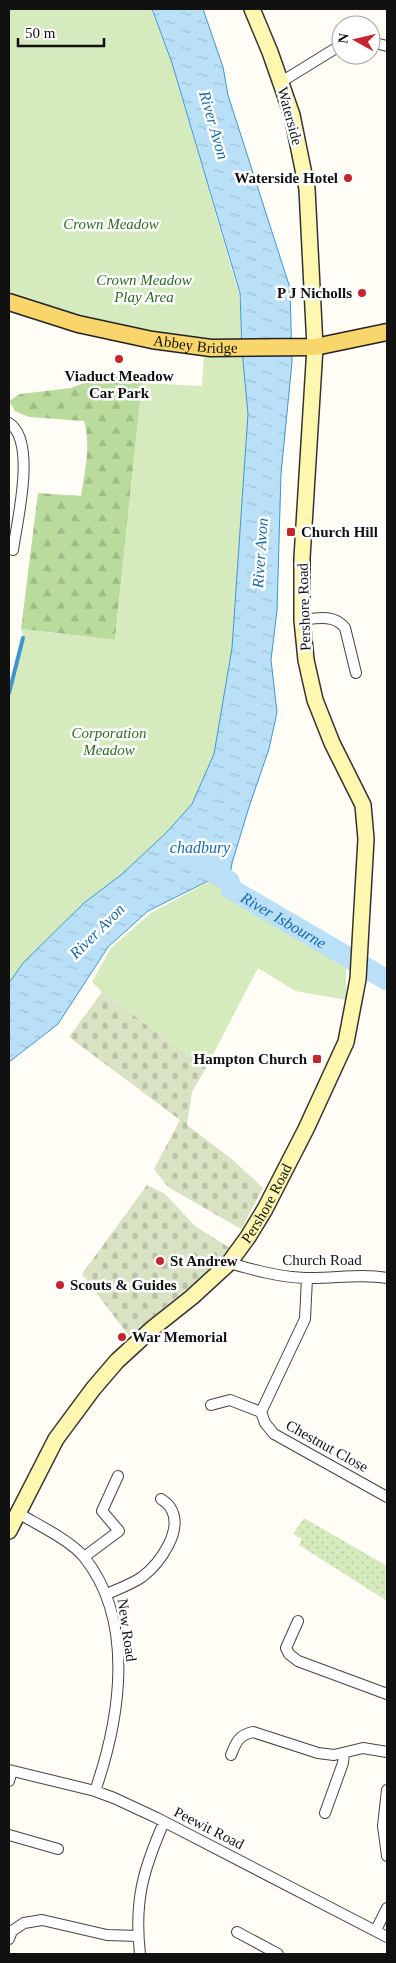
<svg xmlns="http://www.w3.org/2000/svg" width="396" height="1963" viewBox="0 0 396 1963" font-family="'Times New Roman',serif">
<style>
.grass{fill:url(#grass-dots)}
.forest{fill:url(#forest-firs)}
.cemetery{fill:url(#cemetery-stones)}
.park{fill:#d5ebbd}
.water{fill:url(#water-ripples);stroke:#3f96cf}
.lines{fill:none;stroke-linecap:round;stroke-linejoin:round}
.stream{stroke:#3f96cf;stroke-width:4}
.river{stroke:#b9e0f7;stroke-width:21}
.minor-casing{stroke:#444;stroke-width:12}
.secondary-casing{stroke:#333;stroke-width:18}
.primary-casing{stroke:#222;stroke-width:19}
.minor{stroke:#fff;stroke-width:10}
.secondary{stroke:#fff6b0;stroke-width:15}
.primary{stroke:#f9d66b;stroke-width:16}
.poi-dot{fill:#c4262e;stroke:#fff;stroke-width:2}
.labels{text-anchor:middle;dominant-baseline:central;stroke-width:5;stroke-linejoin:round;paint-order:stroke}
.street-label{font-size:15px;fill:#111;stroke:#fff}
.poi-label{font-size:15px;font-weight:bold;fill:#111;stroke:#fff;text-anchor:start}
.park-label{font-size:15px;font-style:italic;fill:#2f6b1f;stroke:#fff}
.water-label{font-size:16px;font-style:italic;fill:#1768a6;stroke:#fff}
</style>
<defs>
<pattern id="grass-dots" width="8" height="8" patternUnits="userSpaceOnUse" patternTransform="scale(1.25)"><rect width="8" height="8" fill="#d5ebbd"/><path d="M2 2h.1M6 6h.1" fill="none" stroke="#b6c8a1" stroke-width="1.8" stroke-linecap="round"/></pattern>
<pattern id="forest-firs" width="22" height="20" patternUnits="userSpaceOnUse" patternTransform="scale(1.25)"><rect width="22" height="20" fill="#b9dc9c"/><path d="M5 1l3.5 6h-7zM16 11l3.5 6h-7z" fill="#9ebc85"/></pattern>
<pattern id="cemetery-stones" width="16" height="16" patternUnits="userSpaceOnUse" patternTransform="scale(1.25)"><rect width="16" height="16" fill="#d9e3c4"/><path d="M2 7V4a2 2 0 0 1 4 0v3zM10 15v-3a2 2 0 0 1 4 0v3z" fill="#b9c2a7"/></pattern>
<pattern id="water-ripples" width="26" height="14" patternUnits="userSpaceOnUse" patternTransform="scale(1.25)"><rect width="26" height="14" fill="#b9e0f7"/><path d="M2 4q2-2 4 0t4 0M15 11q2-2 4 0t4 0" fill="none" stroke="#9ebfd3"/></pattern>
</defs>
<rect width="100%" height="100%" fill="#fffdf5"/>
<path class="grass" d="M304,1518L387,1566V1601L299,1545L302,1539L293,1534Z"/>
<path class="forest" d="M106,374L142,383L115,640L21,629L38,493L81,496C85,470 91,446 84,421L29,417L15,411L9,401L20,394L71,388Z"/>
<path class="cemetery" d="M102,992L206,1068L192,1092L187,1125L234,1161L263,1188L241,1229L168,1187L154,1169L180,1120L69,1037Z
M147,1185L165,1194L195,1226L230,1248L211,1269L129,1336L82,1274Z"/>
<path class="park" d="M9,9H151L172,64L239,294L242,346L165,342L9,299Z
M242,352L248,414L232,648L214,754L192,804L166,833L122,874L84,903L23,963L9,983V693L23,638L21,629L115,640L142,383L202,386L204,354Z
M210,881H229L231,889L346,955V1000L295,991L258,968L206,1068L102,992L92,982L111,948L151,913Z"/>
<path class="water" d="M152,9H203L223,67L228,95L290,288L292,362L281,474L277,610L271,660L277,712L269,749L250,804L232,863L229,881L210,880L148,911L108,947L58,1024L9,1062V983L23,963L84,903L122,874L166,833L192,804L214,754L232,648L248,414L242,350L240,293L172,63Z"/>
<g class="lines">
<path class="stream" d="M9,693L23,638"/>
<path class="river" id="s1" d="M204,867L229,881L231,889L387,980"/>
<defs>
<path id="minor" d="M371,42L387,46
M281,82L341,45
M9,423C37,441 17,521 13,550
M302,620C317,618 335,614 345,628L356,673
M229,1263C254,1270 279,1277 305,1278C333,1279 360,1273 387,1278
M307,1278L305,1319L261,1412L265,1423L274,1434L387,1497
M211,1405L230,1400L261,1412
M18,1513C38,1525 70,1540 84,1557C136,1622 120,1719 95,1791
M84,1557L119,1531L102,1511L118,1476
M107,1594C118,1589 132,1584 142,1577C159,1564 185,1530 170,1507C168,1504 164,1501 161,1499
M298,1621L286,1648L289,1654L298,1661L387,1694
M231,1755C236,1742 239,1735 253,1732L318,1753L334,1755L363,1748L387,1752
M9,1770L95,1791L114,1798L157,1818L387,1937
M9,1781L12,1771
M387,1790L383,1826L387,1856
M325,1813L343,1763L344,1753
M9,1835L58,1849
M376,1930L387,1908
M237,1932L278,1954
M9,1939L12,1931L24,1923L42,1920L107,1935L138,1936
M140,1954C134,1901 143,1870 164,1822"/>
<g id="secondary">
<path id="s2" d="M9,1531L56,1439L93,1389L117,1361L153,1328L192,1297L229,1263L248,1237L265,1209L306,1129L346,1042L358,979L366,839L363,805L332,743L315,700L306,660L302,620V558L315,347L307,189L292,115L270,52L252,9"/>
</g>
<g id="primary">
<path id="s3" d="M9,302L78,324L152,340L211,348L315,347L387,332"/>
</g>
</defs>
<use href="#minor" class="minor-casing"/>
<use href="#secondary" class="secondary-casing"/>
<use href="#primary" class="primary-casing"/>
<use href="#minor" class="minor"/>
<use href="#secondary" class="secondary"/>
<use href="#primary" class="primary"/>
</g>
<g class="poi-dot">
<circle cx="348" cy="178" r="5"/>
<circle cx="362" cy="293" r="5"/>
<circle cx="119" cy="359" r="5"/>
<rect x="286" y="527" width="10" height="10" rx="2.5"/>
<rect x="312" y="1054" width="10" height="10" rx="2.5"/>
<circle cx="160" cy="1261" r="5"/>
<circle cx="60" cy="1285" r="5"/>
<circle cx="122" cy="1337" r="5"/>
</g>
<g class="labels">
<g class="street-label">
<text transform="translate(290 116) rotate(75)">Waterside</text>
<text stroke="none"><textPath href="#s3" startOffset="192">Abbey Bridge</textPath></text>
<text transform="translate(304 607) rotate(-92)">Pershore Road</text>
<text stroke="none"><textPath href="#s2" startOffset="422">Pershore Road</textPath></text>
<text x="322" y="1260">Church Road</text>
<text transform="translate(327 1446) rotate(29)">Chestnut Close</text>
<text transform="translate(127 1630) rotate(82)">New Road</text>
<text transform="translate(209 1828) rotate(27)">Peewit Road</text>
</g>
<g class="poi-label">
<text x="338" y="178" text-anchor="end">Waterside Hotel</text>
<text x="352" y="293" text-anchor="end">P J Nicholls</text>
<text x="119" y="376" text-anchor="middle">Viaduct Meadow<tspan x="119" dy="17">Car Park</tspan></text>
<text x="301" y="532">Church Hill</text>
<text x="307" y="1059" text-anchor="end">Hampton Church</text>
<text x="170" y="1261">St Andrew</text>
<text x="70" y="1285">Scouts &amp; Guides</text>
<text x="132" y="1337">War Memorial</text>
</g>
<g class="park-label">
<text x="111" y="224">Crown Meadow</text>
<text x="144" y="280">Crown Meadow<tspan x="144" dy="17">Play Area</tspan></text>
<text x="109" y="733">Corporation<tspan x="109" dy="17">Meadow</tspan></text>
</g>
<g class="water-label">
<text transform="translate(214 125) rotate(74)">River Avon</text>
<text transform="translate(260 553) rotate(-86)">River Avon</text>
<text x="200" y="847">chadbury</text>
<text stroke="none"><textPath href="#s1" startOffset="98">River Isbourne</textPath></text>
<text transform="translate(97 931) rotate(-45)">River Avon</text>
</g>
</g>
<rect width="396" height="1963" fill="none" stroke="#111111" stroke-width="20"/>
<g transform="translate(356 40) rotate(278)"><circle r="24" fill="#ffffff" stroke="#a0a0a0"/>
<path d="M0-4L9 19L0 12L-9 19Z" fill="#c4262e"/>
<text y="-8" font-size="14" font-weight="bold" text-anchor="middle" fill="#111111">N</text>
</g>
<path d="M18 38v8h86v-8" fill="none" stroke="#111111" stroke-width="2.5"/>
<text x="25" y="38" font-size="15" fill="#111111" stroke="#ffffff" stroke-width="4" paint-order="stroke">50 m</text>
</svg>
